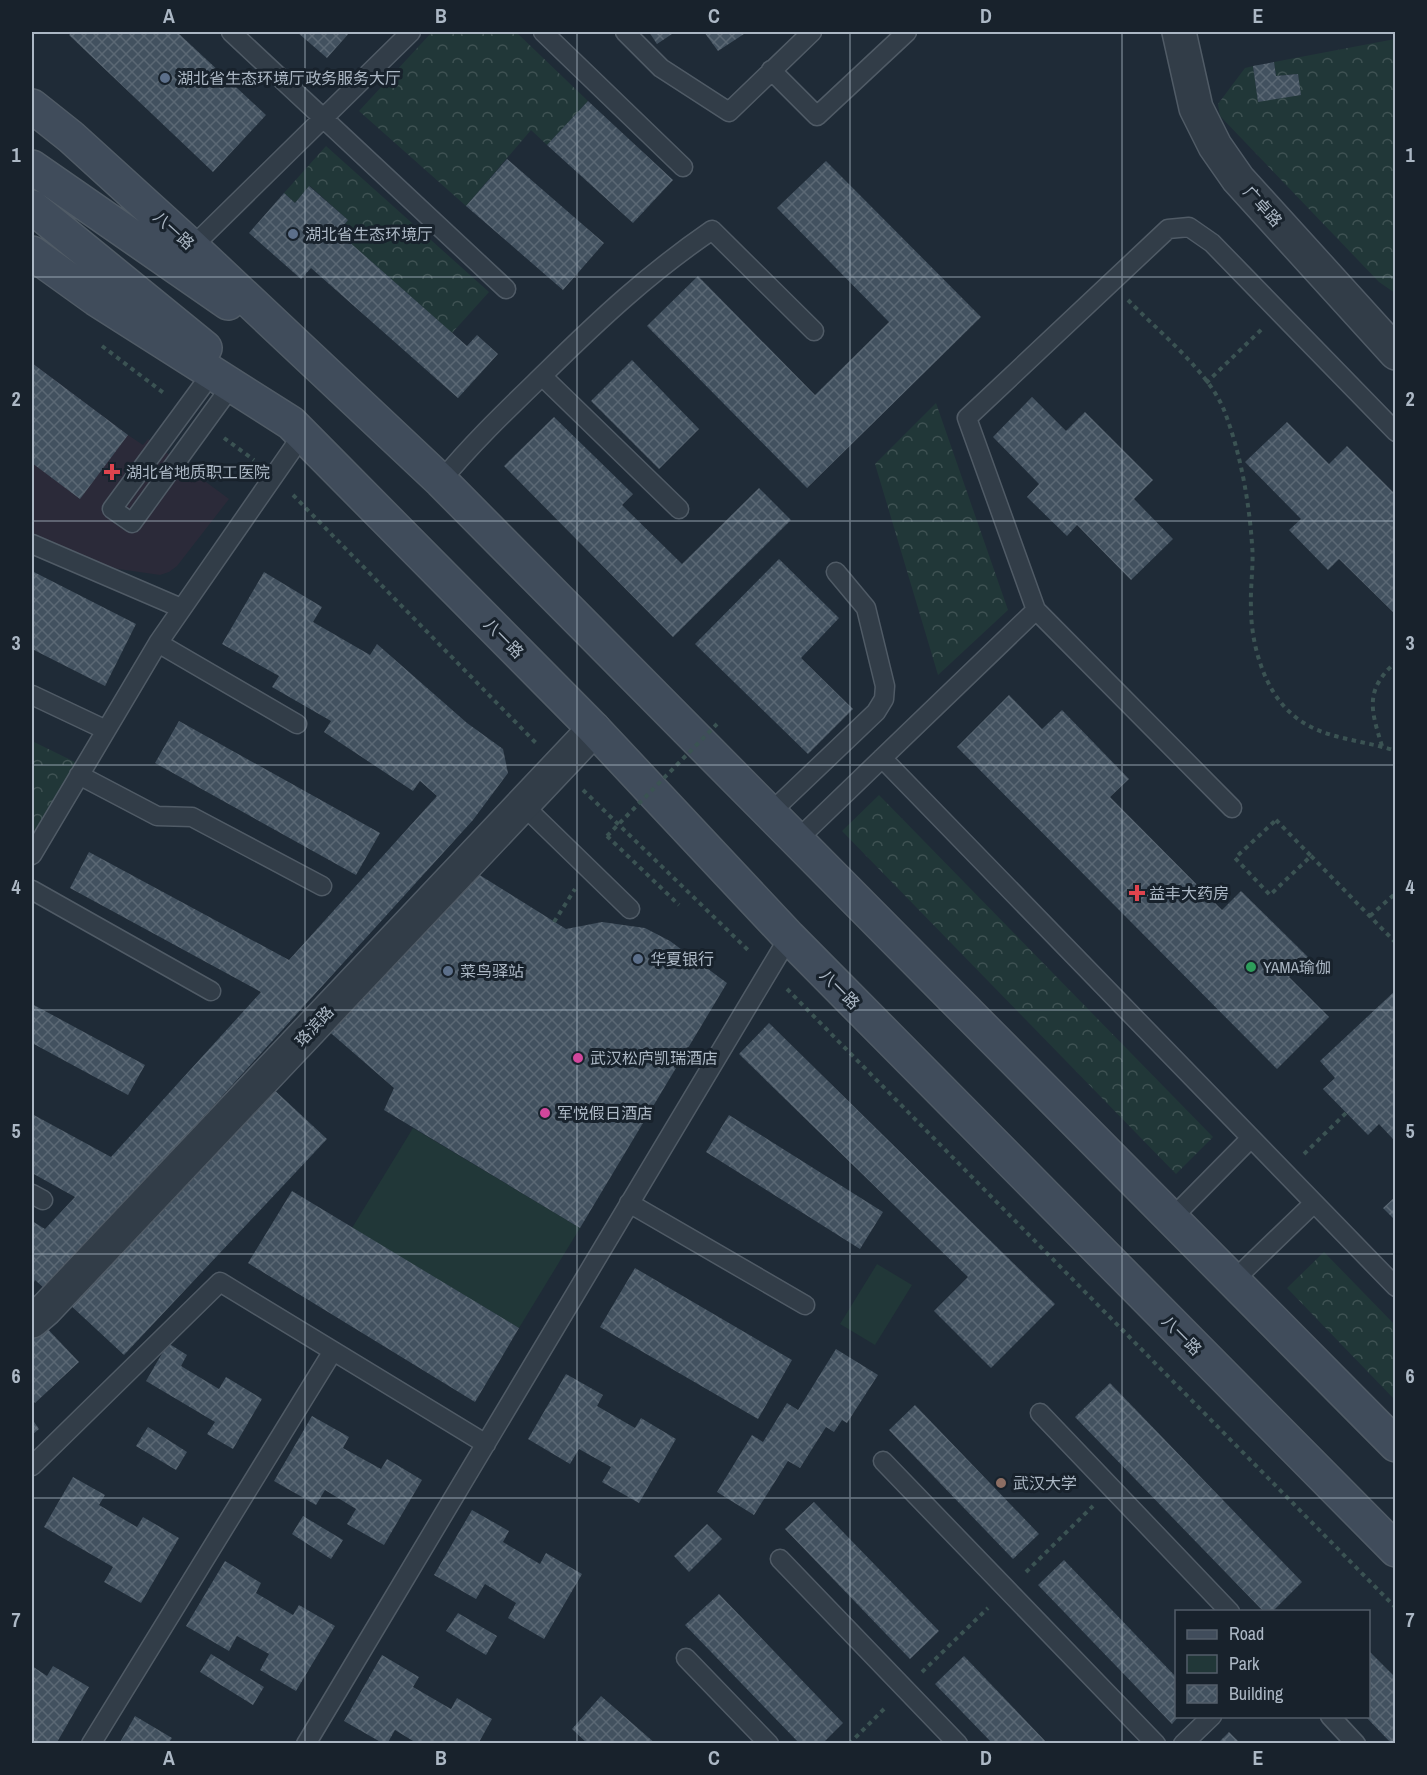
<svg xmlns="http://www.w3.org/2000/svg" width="1427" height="1775" viewBox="0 0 1427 1775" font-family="'Archivo Narrow','Noto Sans SC',sans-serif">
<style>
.medical{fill:#2b2a39}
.forest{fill:url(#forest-crowns)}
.green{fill:#213738}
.building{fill:url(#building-cross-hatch)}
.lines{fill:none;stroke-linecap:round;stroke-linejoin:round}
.lane-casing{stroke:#505b66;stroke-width:21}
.street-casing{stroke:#505b66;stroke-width:36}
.secondary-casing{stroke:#505b66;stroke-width:36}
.path{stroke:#3b5353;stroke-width:4;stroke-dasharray:4.5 4.5;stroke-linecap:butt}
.lane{stroke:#323d48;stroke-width:18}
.street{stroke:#323d48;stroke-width:33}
.secondary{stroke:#404c5b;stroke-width:33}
.path-bridge{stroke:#3b5353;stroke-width:4;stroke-dasharray:4.5 4.5;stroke-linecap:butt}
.grid{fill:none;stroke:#acb8c5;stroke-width:1.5;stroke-opacity:0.55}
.service-dot{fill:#5c6f8a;stroke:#18222c;stroke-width:2}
.health-dot{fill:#e0444e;stroke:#18222c;stroke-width:2}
.leisure-dot{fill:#2e9e5b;stroke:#18222c;stroke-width:2}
.hotel-dot{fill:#d1479c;stroke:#18222c;stroke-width:2}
.education-dot{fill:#8d6e63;stroke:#18222c;stroke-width:2}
.labels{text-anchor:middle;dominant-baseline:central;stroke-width:6;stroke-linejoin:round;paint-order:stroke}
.poi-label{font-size:16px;fill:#acb8c5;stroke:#18222c;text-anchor:start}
.street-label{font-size:16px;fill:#acb8c5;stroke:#18222c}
.neatline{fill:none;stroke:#acb8c5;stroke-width:2}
.grid-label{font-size:20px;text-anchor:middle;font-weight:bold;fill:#acb8c5}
</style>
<defs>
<pattern id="forest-crowns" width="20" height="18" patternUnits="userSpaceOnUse" patternTransform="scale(1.5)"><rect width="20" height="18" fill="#213738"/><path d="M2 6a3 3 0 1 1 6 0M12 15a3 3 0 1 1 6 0" fill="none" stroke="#3f5253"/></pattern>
<pattern id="building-cross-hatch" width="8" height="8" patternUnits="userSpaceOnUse" patternTransform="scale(1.5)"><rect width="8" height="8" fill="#42515f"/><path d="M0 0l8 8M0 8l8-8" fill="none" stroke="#5b6874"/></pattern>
</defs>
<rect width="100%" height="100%" fill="#1f2b37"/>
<path class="medical" d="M32,363L128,435L143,445L148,439L229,499L177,566L169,572L160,575L111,568L49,543L32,533Z"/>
<path class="forest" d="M432,32H516L588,101L547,145L531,130L466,206L359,111Z
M1395,39V293L1379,282L1220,116L1218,104L1245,68L1253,66L1258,101L1300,95L1298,74L1276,76L1274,62Z
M326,146L489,292L452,333L338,232L348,220L310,186L295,203L284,193Z
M936,403L1008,610L938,675L875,464Z
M32,741L77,763L32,840Z
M879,795L1213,1137L1176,1174L842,831Z
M1324,1252L1395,1325V1400L1287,1288Z"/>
<path class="green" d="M413,1128L580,1228L519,1328L352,1228Z
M877,1264L912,1285L875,1345L840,1324Z"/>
<path class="building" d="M72,32H177L266,115L213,172L69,35Z
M297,32H350L327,58Z
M649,32H675L657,44Z
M704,32H747L718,51Z
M1274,62L1276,76L1298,74L1301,95L1258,102L1253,66Z
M588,101L673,180L633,223L547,145Z
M507,159L604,243L563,290L466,206Z
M826,161L981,317L807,488L647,326L698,276L815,395L889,322L777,208Z
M309,186L348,220L338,232L467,346L477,335L498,354L458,398L311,268L301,279L249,233L284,193L295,203Z
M632,360L699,429L659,469L591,401Z
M32,363L128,435L80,499L32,463Z
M1032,397L1066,431L1085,412L1153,480L1134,499L1173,539L1131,580L1077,525L1067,536L1027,497L1039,484L993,437Z
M554,417L633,494L622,505L682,564L759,488L791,520L673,637L504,466Z
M1287,422L1329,464L1347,446L1396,495L1394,613L1339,559L1328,570L1289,530L1301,519L1245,462Z
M779,559L839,618L801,658L853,709L808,754L695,644Z
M32,571L136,624L105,686L32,649Z
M264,572L322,607L313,622L370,655L377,644L467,723L503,749L508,773L473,820L46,1290L35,1280L32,1286V1221L45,1229L75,1197L32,1173V1114L111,1157L261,992L70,888L89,852L289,960L437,796L420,781L413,791L324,732L331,721L272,687L279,676L222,644Z
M1009,695L1042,729L1062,710L1129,779L1110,797L1222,910L1241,891L1309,958L1289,977L1329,1017L1277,1069L957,747Z
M179,721L380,833L356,875L155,763Z
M478,874L566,929L602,922L645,928L670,941L727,983L580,1228L384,1110L394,1088L325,1028Z
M1396,990V1137L1393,1139L1379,1124L1368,1135L1323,1089L1335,1078L1320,1061Z
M32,1004L145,1065L128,1095L32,1043Z
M769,1023L1055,1304L991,1368L934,1311L968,1277L739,1054Z
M270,1086L327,1139L124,1355L68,1303Z
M729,1115L883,1212L860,1249L706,1152Z
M292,1191L519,1328L475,1402L248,1263Z
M1396,1196V1221L1383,1208Z
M635,1268L792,1360L758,1419L600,1327Z
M41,1322L79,1362L35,1403L32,1399V1331Z
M168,1343L187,1355L181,1366L219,1389L226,1377L262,1399L233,1449L207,1434L215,1422L146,1381Z
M836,1349L878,1375L847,1423L842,1420L834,1432L826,1427L800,1468L788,1461L754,1515L717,1492L752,1435L763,1442L787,1403L798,1410Z
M566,1374L603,1395L597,1406L635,1428L641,1418L676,1439L639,1503L602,1482L611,1467L579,1449L570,1464L528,1439Z
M1110,1383L1302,1582L1272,1612H1264L1075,1417Z
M915,1405L1039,1534L1013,1559L889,1430Z
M312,1416L349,1437L343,1448L381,1469L387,1459L422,1480L384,1545L347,1524L356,1509L325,1490L316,1505L274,1481Z
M32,1419L39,1429L32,1435Z
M148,1427L187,1452L176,1470L136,1446Z
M73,1477L105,1495L99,1505L137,1527L143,1517L179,1538L141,1603L104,1582L113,1567L44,1527Z
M814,1502L939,1631L910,1659L785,1529Z
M472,1510L509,1531L503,1542L540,1564L546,1553L582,1574L544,1639L508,1618L516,1603L485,1584L476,1599L434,1575Z
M303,1516L343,1540L331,1559L292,1534Z
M707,1524L722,1539L689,1572L674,1556Z
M1064,1560L1176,1677V1716H1179L1172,1724L1038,1585Z
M225,1561L261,1583L256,1593L293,1615L299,1605L335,1626L296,1691L260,1670L269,1654L237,1636L229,1651L186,1626Z
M719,1594L843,1723L822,1744H800L685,1625Z
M458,1613L497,1636L486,1655L446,1631Z
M1368,1650L1396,1678V1744H1392L1365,1716H1368Z
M211,1654L264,1687L253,1705L200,1672Z
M382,1655L419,1677L413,1687L451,1709L457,1698L492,1719L478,1744H418L395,1730L387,1744H384L344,1721Z
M964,1656L1048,1744H993L935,1684Z
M32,1666L47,1676L53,1666L89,1687L56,1744H36L32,1741Z
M601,1696L656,1744H588L572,1729Z
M135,1716L172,1738L168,1744H119Z
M1229,1732L1241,1744H1217Z"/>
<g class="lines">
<defs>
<path id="lane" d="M231,32L506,289
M543,32L683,167
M625,32L661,68L729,112L812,32
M771,70L817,116L907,32
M192,247L411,32
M212,373L112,509L132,523L232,385
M542,376L679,509
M441,481C473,442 509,408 546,372C601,318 648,274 712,230L814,331
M32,544L181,608
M1036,610L1232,808
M158,643L297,724
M32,695L106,730
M882,758L1396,1287
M79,775L157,816L192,817L322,886
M523,805L630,909
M770,813L876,712L884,699L885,686L866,608L836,572
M797,840L1036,610L967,418L1168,229L1189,227L1212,243L1396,432
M32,855L158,643L303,434
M32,890L211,991
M32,1194L43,1200
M629,1203L805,1305
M1171,1219L1251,1138
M1233,1281L1314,1203
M1040,1413L1230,1612
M883,1461L1156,1744
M32,1466L220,1282L486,1444
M780,1559L958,1744
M686,1658L769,1744
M1330,1716L1356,1744
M91,1744L333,1351
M306,1744L789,937
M1183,1744L1212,1716"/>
<path id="street" d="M1179,32L1196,108L1215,146L1238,179L1396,353
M32,1321L46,1309L594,729"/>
<path id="secondary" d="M32,106L71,137L192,247L441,481L1396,1445
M32,167L228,303
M32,207L205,348
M32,253L96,299L291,423L594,729L789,937L1396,1550"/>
</defs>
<use href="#lane" class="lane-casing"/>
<use href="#street" class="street-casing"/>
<use href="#secondary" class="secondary-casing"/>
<path class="path" d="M1128,300C1158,331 1208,371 1224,410C1240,451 1249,500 1252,544C1254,565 1250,586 1251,608C1251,644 1264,691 1293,715C1322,740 1361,739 1396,751
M102,346L165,394
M1206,383L1262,329
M224,438L254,460
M293,495L536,743
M1382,746C1371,710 1364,690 1396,662
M583,790L750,952
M1276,820L1311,856L1270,895L1235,858Z
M607,836L679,905
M1311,856L1396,943
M1370,916L1396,893
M554,922L575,889
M787,989L1396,1608
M1304,1154L1346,1113
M1026,1572L1093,1506
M922,1672L988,1608
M849,1744L887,1706"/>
<use href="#lane" class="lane"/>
<use href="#street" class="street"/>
<use href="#secondary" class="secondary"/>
<path class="path-bridge" d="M607,836L717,724"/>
</g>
<path class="grid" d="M305,32V1744M577,32V1744M850,32V1744M1122,32V1744M32,277H1396M32,521H1396M32,765H1396M32,1010H1396M32,1254H1396M32,1498H1396"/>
<g class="service-dot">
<circle cx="165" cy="78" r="6"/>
<circle cx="293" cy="234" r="6"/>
<circle cx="638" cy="959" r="6"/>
<circle cx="448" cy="971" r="6"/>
</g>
<g class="health-dot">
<path d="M109 463h6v6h6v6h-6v6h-6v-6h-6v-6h6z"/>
<path d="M1134 884h6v6h6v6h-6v6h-6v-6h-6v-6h6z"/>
</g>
<circle class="leisure-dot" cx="1251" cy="967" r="6"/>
<g class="hotel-dot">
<circle cx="578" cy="1058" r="6"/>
<circle cx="545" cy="1113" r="6"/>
</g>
<circle class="education-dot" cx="1001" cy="1483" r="6"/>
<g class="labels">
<g class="poi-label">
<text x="177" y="78">湖北省生态环境厅政务服务大厅</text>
<text x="305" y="234">湖北省生态环境厅</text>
<text x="126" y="472">湖北省地质职工医院</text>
<text x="1149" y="893">益丰大药房</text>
<text x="650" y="959">华夏银行</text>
<text x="1263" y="967">YAMA瑜伽</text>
<text x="460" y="971">菜鸟驿站</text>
<text x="590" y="1058">武汉松庐凯瑞酒店</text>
<text x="557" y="1113">军悦假日酒店</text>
<text x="1013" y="1483">武汉大学</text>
</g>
<g class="street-label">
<text transform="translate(1263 206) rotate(48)">广卓路</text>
<text transform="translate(174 230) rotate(42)">八一路</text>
<text transform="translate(504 638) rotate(45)">八一路</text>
<text transform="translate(840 989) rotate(45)">八一路</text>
<text transform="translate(314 1026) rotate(-47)">珞滨路</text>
<text transform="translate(1182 1335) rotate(45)">八一路</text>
</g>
</g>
<rect width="1427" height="1775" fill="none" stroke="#18222c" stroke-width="66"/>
<rect x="1175" y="1610" width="195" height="108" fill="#18222c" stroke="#535e69" stroke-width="1.5"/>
<rect x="1187" y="1630" width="30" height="9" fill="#404c5b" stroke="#535e69" stroke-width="1.5"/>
<text x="1229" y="1640" font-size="18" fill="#acb8c5">Road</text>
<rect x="1187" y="1655" width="30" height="18" fill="#213738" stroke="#535e69" stroke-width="1.5"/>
<text x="1229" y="1670" font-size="18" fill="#acb8c5">Park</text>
<rect x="1187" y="1685" width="30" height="18" fill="url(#building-cross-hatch)" stroke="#535e69" stroke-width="1.5"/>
<text x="1229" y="1700" font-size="18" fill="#acb8c5">Building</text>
<rect x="33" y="33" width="1361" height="1709" class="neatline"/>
<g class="grid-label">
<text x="169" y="23">A</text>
<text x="441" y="23">B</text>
<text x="714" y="23">C</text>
<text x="986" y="23">D</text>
<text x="1258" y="23">E</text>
<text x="16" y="162">1</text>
<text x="1410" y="162">1</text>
<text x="16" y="406">2</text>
<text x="1410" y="406">2</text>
<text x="16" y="650">3</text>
<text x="1410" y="650">3</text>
<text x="16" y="894">4</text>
<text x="1410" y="894">4</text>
<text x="16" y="1138">5</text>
<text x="1410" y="1138">5</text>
<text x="16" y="1383">6</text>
<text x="1410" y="1383">6</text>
<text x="16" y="1627">7</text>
<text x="1410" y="1627">7</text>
<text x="169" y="1765">A</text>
<text x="441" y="1765">B</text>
<text x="714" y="1765">C</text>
<text x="986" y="1765">D</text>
<text x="1258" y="1765">E</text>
</g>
</svg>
